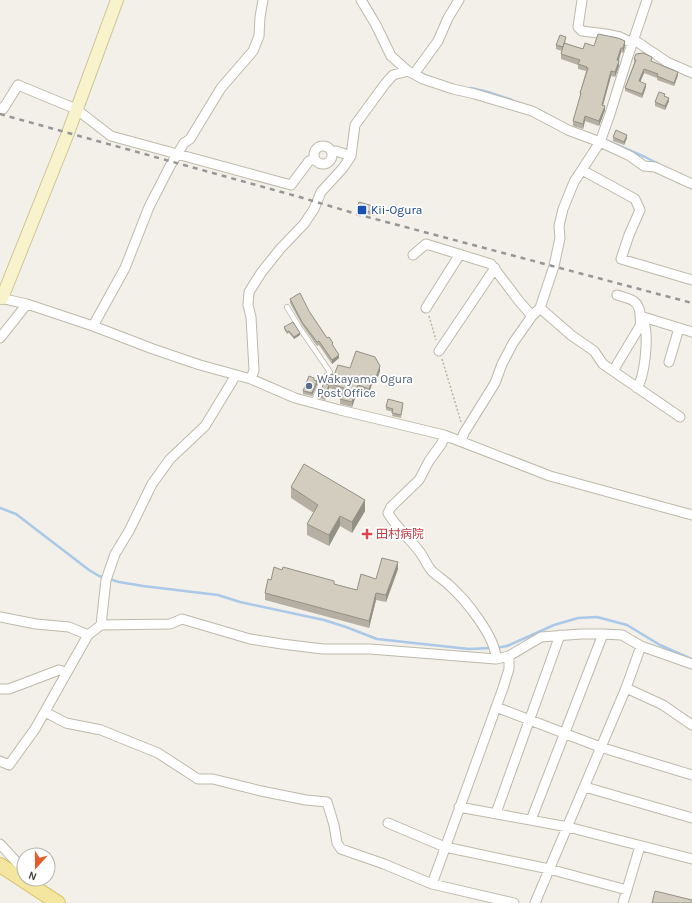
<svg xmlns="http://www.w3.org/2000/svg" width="692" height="903" viewBox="0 0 692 903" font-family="Karla,'Noto Sans JP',sans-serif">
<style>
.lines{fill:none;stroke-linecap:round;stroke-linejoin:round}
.stream{stroke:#aac8e8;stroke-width:2.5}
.lane-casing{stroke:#bdb9ab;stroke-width:6}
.street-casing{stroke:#bdb9ab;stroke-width:11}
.secondary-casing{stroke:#cdc69c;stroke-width:14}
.primary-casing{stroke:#d7c471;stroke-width:16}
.path{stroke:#bdb69e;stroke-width:1.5;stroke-dasharray:2 2;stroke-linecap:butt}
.lane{stroke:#fff;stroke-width:4.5}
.street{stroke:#fff;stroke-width:9}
.secondary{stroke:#f9f3cb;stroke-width:12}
.primary{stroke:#f4e69f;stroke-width:14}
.rail{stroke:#969696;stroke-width:2.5;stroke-dasharray:5 5;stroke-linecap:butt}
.wall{fill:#b5b0a3}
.shaded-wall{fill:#939085}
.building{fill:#d2cdbe;stroke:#939085}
.transit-dot{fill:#1a4fb4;stroke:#fff;stroke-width:1.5}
.service-dot{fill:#5c6f8a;stroke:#fff;stroke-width:1.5}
.health-dot{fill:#e0444e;stroke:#fff;stroke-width:1.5}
.labels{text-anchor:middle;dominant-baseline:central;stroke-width:3.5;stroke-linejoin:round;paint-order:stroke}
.transit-label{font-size:12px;fill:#164399;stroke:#fff;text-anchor:start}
.service-label{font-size:12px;fill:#4e5e75;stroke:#fff;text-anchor:start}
.health-label{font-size:12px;fill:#be3a42;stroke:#fff;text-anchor:start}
</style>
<rect width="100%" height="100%" fill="#f2f0e8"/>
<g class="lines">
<path class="stream" d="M366,0L375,15
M418,71L429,77
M471,88L488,92L512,100
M537,109L556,119
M608,141L645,157L657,163
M0,508L16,514L89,570L99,576L119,582L143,586L218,595L240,602L324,620L346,627L377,639L469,649L491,648
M496,648L507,646L554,625L578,618L597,617L627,625L660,645L692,659"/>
<defs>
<path id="lane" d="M287,307L299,327L330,372L322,381L313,403"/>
<path id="street" d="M361,0L376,25L391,56L408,71L423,79L453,89L475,94L532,111L568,130L600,142L630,156L644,166L655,167L692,184
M582,0L578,27L582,31L606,34L620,37L632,43
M633,39L667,62L692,73
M414,74L438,41L448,18L459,0
M0,108L3,109L18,85L76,109L111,136L291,185L309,161L315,159
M314 155a9 9 0 1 1 18 0a9 9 0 1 1-18 0Z
M332,154L336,151L351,156
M582,170L635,199L640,210L629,235L621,259L692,280
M413,255L426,244L491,264L519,301L532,316
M0,298L27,304L93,326L153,349L200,365L251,379L295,398L340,410L444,435L550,476L692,515
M426,308L460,254
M540,308L571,335L594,351L603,364L680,417
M640,316L692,332
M93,326L125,268L149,207L170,166L184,143L190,139L221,88L253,51L259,36L260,17L263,0
M0,338L27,304
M439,351L495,268
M669,362L679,328
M613,371L640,326C641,322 640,318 640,313C638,299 629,299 617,295
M251,379L254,370L251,317L248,305L249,292L261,273L280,249L304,224L314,209L321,192L343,168L351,156L355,125L385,84L393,75L408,71
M637,388C645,376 648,340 645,326L641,322
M444,435L442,443L429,461L419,480L391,507L388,513C396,527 409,538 419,551C424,557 427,566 432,571C437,576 444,580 449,585C465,599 496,637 496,659
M461,441L464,433L495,383L502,364L513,343L532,316L540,308L554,266L560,238L559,226L563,209L574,182L600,142L610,114L628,56L647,0
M0,617L36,624L69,627L88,635
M101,625L106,580L115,554L129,531L152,484L170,459L205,426L236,375
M626,688L663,705L692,725
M0,689H9L59,670L66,672
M496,707L600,747L692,775
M45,712L66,723L101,730L158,753L198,779H213L261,791L306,800L327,802L334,825L337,843L341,849L384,864L432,884L514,903
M0,761L9,765L35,729L88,635L101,625L170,624L182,619L250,639L282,644L323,649H370L496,659L509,656L541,637L581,634H603L622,635L641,646L692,664
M585,787L692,818
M459,807L568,827L692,859
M496,813L560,635
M531,820L603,634
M388,823L445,847L549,869L627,890
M0,844L24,870
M432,884L503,688L509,669V656
M535,903L626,688L641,646
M623,903L640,846"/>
<path id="secondary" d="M2,298L68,133L117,0"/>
<path id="primary" d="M0,865L58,903"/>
</defs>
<use href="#lane" class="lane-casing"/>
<use href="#street" class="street-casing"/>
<use href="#secondary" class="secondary-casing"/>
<use href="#primary" class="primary-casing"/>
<path class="path" d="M429,316L436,340
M442,359L461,422"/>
<use href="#lane" class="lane"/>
<use href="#street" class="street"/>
<use href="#secondary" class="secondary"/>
<use href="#primary" class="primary"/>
<path class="rail" d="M0,114L303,198L360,215L692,303"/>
</g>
<path class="wall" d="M566,41L565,43L583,49L594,46H625L623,53L621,52L619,61V66L615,77L611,76L603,105L605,110L599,126L585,121L583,129L573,126V121L580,98V93L586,71L578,69V65L561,59V54L562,51L556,49V45Z
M634,59L652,61V62L678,75L674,86L657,80V78L644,73L640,82L646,87L642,98L625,91V88L634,63Z
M665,96L669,101L665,110L655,106V102Z
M613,137L627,138L624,145L613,141Z
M357,208L376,210L374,216L357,211Z
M290,299L309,311L327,338L333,346L339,358L332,364L319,345L317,346L302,325L290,303Z
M284,327L300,335L294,339L289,333L287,334L284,329Z
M350,368L380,371L375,385L372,384L369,393L358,390L352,407L340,404V399L343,393L329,388L325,400L319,398V395L328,385V383L334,375Z
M314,381L317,384L312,396L303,394V391Z
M403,406L401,418L392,416L393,412L386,410V407Z
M291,487L365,511L352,533L340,526L329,546L307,535V524L314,513L291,498Z
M398,569L386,602L376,600L369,628L265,600V593L271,580L334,584L357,590L376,579Z"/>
<path class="shaded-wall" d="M625,41V46L623,53V48Z
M621,48V52L617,65V60Z
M619,61V66L615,77V72Z
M644,69V73L639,85V81Z
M611,71V76L602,109V105Z
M678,72V75L674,86V83Z
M646,84V87L642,98V94Z
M669,98V101L665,110V106Z
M605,106V110L599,126V121Z
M585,116V121L583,129V124Z
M627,135V138L624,145V142Z
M376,207V210L374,216V213Z
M300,333V335L294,339V337Z
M339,355V358L332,364V360Z
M380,366V371L375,385V380Z
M372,380V384L369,393V389Z
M317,381V384L312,396V393Z
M329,385V389L325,400V396Z
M358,385V390L352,407V402Z
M365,500V511L352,533V522Z
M340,516V526L329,546V535Z
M398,562V569L386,602V595Z
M376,593V600L369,628V621Z"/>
<path class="building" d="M598,34L618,38L625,41L623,48H621L617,60L619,61L615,72L611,71L602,105L605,106L599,121L585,116L583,124L573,121L581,93H580L588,68H586L587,67L578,64L580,60L561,54L564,43L583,49L585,43L594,46Z
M560,35L566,37L563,47L556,45Z
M643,53L652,57L651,61L678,72L674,83L657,76L658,74L644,69L639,81L646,84L642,94L625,88L636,60L634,59L636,54Z
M659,92L665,94L664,96L669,98L665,106L655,102Z
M616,130L627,135L624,142L613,137Z
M359,202L376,207L374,213L357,208Z
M300,293L309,311L327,338L329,337L333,343L332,344L339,355L332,360L319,341L317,342L302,322L290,299Z
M293,322L300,333L294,337L289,331L287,332L284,327Z
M356,351L375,357L380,366L375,380H372L369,389L358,385L352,402L340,399L344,388L328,383L331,374L334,375L338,365L350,368Z
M309,376L314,378V380L317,381L312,393L303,391Z
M324,383L329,385L325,396L319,395Z
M388,399L403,403L401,415L392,413L393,409L386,407Z
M304,464L365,500L352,522L340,516L329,535L307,524L318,505L291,487Z
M382,558L398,562L386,595L376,593L369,621L265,593L268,579L271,580L274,567L282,570L283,567L334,581V584L357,590L361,574L376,579Z
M655,891L692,900V903H652Z"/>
<rect class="transit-dot" x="357" y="205" width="10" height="10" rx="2"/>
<circle class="service-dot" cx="309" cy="386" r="4"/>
<path class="health-dot" d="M365 528h4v4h4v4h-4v4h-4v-4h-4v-4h4z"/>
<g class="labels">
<g class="transit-label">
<text x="371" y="210">Kii-Ogura</text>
</g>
<g class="service-label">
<text x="317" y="379">Wakayama Ogura<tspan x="317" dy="14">Post Office</tspan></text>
</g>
<g class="health-label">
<text x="376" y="534">田村病院</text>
</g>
</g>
<g transform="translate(36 867) rotate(201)"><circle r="19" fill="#ffffff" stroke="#b5b3af"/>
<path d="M0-3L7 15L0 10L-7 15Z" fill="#e35e2e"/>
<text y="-6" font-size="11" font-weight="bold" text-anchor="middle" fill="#454137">N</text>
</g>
</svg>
